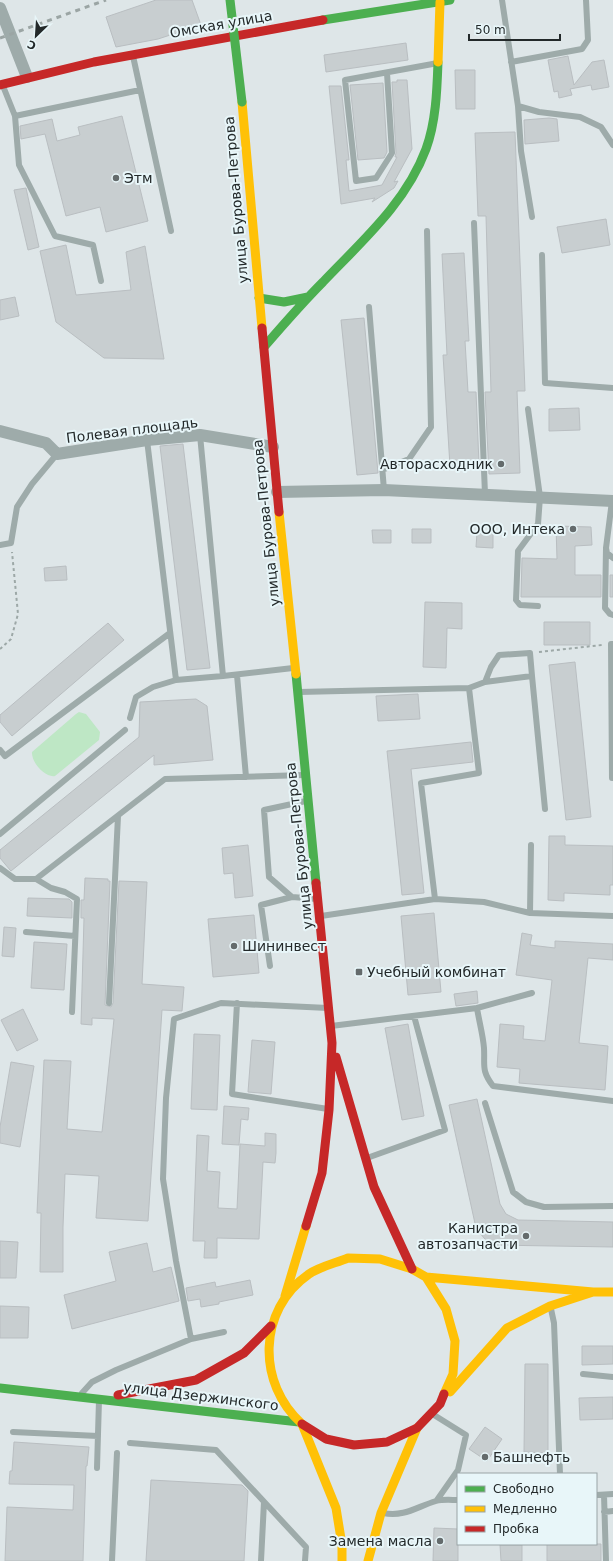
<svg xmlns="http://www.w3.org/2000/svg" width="613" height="1561" viewBox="0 0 613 1561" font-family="'DejaVu Sans',sans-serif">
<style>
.green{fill:#bee7c5}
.building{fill:#c8ced0;stroke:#b9bec1}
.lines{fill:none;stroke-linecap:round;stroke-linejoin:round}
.path{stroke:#9da8a7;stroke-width:2;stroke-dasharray:3 3;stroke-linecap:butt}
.lane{stroke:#9eabaa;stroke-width:6}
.street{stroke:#9eabaa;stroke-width:12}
.fast{stroke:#4caf50;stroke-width:9}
.slow{stroke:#ffc107;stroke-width:9}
.jam{stroke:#c62828;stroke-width:9}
.rail{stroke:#9ba5a4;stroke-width:3;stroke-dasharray:5 5;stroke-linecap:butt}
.fast-bridge{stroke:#4caf50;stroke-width:9}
.poi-dot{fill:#646b6c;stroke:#e8f6f9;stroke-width:1.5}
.labels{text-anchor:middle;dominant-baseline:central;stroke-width:4;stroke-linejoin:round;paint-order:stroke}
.street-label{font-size:14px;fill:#23292a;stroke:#e8f6f9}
.poi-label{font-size:14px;fill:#23292a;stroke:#e8f6f9;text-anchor:start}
</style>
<rect width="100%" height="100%" fill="#dee6e8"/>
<path class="green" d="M79,712L86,714L100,732L99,740L55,776C45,778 31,762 32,752L76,714Z"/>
<path class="building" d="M156,0H192L201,25L158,39L116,47L106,17Z
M406,43L408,60L326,72L324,55Z
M568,56L574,85L592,62L604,60L609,87L592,90L591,85L570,89L572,95L559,98L558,91L554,92L548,60Z
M455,70H475V109H456Z
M397,80H407L412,149L394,182L398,181L394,188L372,202L375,198L341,204L329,86H341L349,160H346L349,191L382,185L397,157H395L396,153L392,82H397Z
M383,83L387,152L384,158L358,160L350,85Z
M122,116L148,221L106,232L100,207L66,216L45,134L21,139L20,126L52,119L57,141L80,135L78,127Z
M549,118L557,119L559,141L525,144L524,120Z
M515,132L525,391H517L520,473L489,474L485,392H491L486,216H478L475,133Z
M26,188L39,247L28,250L14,190Z
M606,219L610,245L562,253L557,227Z
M66,245L76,295L131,290L126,252L145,246L164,359L104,358L56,322L40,251Z
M464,253L469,341H465L468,392H476L479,464L450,466L443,355H447L442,254Z
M15,297L19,316L0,320V300Z
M364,318L378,473L357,475L341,320Z
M579,408L580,430L549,431V409Z
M183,444L210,668L187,670L160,446Z
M556,526L591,527L592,545L575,546V575H601V597H521L522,558L557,559Z
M412,529H431V543H412Z
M372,530H391V543H373Z
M477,533H493V548L476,547Z
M66,566L67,580L45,581L44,568Z
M610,575H613V597H610Z
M425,602L462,603V629L447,628L446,668L423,667Z
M544,622H590V645H544Z
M108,623L124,640L12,736L0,722V715Z
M575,662L591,817L566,820L549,665Z
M418,694L420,719L378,721L376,696Z
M196,699L207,706L213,760L154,765V755L11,871L10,870L0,858V850L139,737L140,702Z
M471,742L473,762L411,769L424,893L402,895L387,751Z
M549,836H565V845L613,846V885H610V895L564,893V901L548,900Z
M248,845L253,896L235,898L233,873L224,874L222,848Z
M85,878L108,879V881H110L105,1005L111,1007L113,1003L119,881L147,882L142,984L184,987L182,1011L162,1010L148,1221L96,1218L99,1176L65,1174L63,1227V1272H40L41,1213H37L44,1060L71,1061L67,1129L102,1132L114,1019L92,1018V1025L81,1024L84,918H81V900H84Z
M28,898L69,899L72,902V918L27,916Z
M434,913L441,992L408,995L401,916Z
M254,915L259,973L213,977L208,919Z
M4,927L16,928L14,957L2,956Z
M522,933L532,935L530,945L555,948V941L613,944V960L588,958L579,1043L608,1046L605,1090L519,1083L520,1069L497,1067L500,1024L524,1026L523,1039L545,1041L552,980L516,975Z
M34,942L67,944L64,990L31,988Z
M477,991L478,1003L456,1006L454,994Z
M23,1009L38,1040L17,1051L1,1020Z
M408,1024L424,1116L402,1120L385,1028Z
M194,1034L220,1035L217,1110L191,1109Z
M252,1040L275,1042L271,1094L248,1092Z
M11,1062L34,1066L20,1147L0,1143V1127Z
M477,1099L500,1204L506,1214L518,1220L613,1222V1247L492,1245L484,1238L476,1228L449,1105Z
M224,1106L249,1108L248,1120L241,1119L239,1145L222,1144Z
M265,1133L276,1134V1153L275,1163L263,1162L259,1239L217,1238V1258H204L205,1241H193L197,1135L209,1136L207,1171L220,1172L218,1208L237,1209L240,1144L265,1146Z
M0,1241L18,1242L16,1278H0Z
M147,1243L153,1272L171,1267L179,1301L72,1329L64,1295L116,1281L109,1252Z
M250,1280L253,1295L219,1302V1304L201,1307L200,1299L188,1301L186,1288L215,1282L216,1287Z
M0,1306L29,1307L28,1338H0Z
M582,1346H613V1364L582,1365Z
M525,1364H548V1453L524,1452Z
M613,1397V1419L580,1420L579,1398Z
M485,1427L502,1439L487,1461L469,1449Z
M14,1442L89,1447L87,1466H86L83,1561H5L7,1507L73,1510L74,1485L9,1484L10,1471H12Z
M151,1480L242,1485L248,1491L244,1561H146Z
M434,1528L458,1529V1561H433Z
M547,1544H601V1561H547Z
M500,1545H522V1561H501Z"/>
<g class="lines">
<path class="path" d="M0,649L11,639L18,614L12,552
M539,652L602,645"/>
<path class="lane" d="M502,0L518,106L539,112L580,117L601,127L613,145
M133,56L171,231
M511,62L582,49L588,40L586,0
M387,73L392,153L376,178L356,181L345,80L438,63
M3,86L15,116L19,165L55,236L93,245L101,281
M518,106L521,151L532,217
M15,116L140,90
M474,223L485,494
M542,255L545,383L613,388
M369,307L384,490
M528,409L540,497L538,524L518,551L516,600L520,605L538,606
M200,435L223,676
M147,440L176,680L223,676L293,668
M382,470L409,459L431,427L427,231
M612,501L606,548L607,553L613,558
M0,545L11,543L17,507L32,484L57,454
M606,548L605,608L610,614L613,615
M613,644H611L612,778H613
M237,675L246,777
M485,682L491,667L499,655L530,653L532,676
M299,692L469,688L485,682L532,676L545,809
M130,718L136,697L153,687L176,680
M0,750L5,756L170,633
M0,834L125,730
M0,868L15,879H36L165,779L305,775
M36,879L51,888L65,892L77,899L72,1012
M292,897L269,877L264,810L306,801
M435,899L421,783L479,773L469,688
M530,913L531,845
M321,916L435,899L484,902L530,913L613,916
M26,932L75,936
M270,966L261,905L292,897L317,899
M109,1003L118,816
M237,1003L232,1094L328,1109
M477,1008L532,993
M331,1026L477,1008C479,1021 483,1035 484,1048C485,1066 481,1070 493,1086L613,1101
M485,1103L513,1192L526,1202L544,1207L613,1206
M367,1158L445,1130L414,1016
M551,1309L554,1323L560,1474
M191,1339L176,1261L163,1179L166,1098L174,1019L221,1003L328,1008
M583,1374L613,1377
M82,1393L92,1382L116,1370L191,1339L224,1332
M434,1415L466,1435L458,1470L437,1500
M13,1432L98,1436
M130,1443L216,1450L306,1547L305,1561
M97,1468L99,1400
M596,1495L613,1494
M604,1495L606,1561
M604,1512L613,1511
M383,1513C405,1517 416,1507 436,1501C443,1499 451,1500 458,1500
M112,1561L117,1453
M261,1561L264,1502"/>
<path class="street" d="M0,8L27,77
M0,431L46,443L57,454L147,440L200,435L273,447
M277,492L384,490L613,501"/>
<path class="fast" d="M323,20L450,0
M259,298L284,302L308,297
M264,347C283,325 302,303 323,282C362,241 406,203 426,149C436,122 437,90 438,62
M296,674L316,883
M0,1388L299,1422"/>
<path class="slow" d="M438,62L440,2
M242,102L262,328
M279,512L296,674
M348,1258L380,1259L412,1269L426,1277L446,1309L455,1341L453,1374L444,1394
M426,1277L593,1292H613
M285,1296L306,1226
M450,1392L507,1328L550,1306L593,1292
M302,1424L336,1508L342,1545V1561
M302,1424C257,1384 257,1310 309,1274C319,1267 336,1263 348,1258
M368,1561L381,1513L417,1428"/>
<path class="jam" d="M0,85L94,62L323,20
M262,328L279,512
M336,1057L374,1187L412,1269
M306,1226L322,1173L329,1110L332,1043L316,883
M118,1395L196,1380L244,1353L271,1326
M302,1424L326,1439L354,1445L387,1442L417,1428L440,1404L444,1394"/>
<path class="rail" d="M0,38L106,0"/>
<path class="fast-bridge" d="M230,0L242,102"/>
</g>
<g class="poi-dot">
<circle cx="116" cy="178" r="4"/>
<circle cx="501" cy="464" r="4"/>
<circle cx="573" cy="529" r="4"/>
<circle cx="234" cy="946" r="4"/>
<rect x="355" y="968" width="8" height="8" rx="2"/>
<circle cx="526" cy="1236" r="4"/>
<circle cx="485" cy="1457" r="4"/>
<circle cx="440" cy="1541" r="4"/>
</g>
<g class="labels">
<g class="street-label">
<text transform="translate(221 24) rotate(-10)">Омская улица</text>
<text transform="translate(236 200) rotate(-95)">улица Бурова-Петрова</text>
<text transform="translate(132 430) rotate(-7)">Полевая площадь</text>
<text transform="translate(266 523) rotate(-96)">улица Бурова-Петрова</text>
<text transform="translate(299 846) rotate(-96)">улица Бурова-Петрова</text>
<text transform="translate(201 1396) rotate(7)">улица Дзержинского</text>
</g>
<g class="poi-label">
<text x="124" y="178">Этм</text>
<text x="493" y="464" text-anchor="end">Авторасходник</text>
<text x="565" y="529" text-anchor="end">ООО, Интека</text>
<text x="242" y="946">Шининвест</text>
<text x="367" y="972">Учебный комбинат</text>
<text x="518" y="1228" text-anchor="end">Канистра<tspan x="518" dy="16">автозапчасти</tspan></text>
<text x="493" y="1457">Башнефть</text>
<text x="432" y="1541" text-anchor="end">Замена масла</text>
</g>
</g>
<rect x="457" y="1473" width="140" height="72" fill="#e8f6f9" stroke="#99a4a6"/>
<rect x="465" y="1486" width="20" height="6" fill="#4caf50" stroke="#99a4a6"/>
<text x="493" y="1493" font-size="12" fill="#23292a">Свободно</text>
<rect x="465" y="1506" width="20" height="6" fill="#ffc107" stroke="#99a4a6"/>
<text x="493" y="1513" font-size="12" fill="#23292a">Медленно</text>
<rect x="465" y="1526" width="20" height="6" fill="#c62828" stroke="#99a4a6"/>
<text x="493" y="1533" font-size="12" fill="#23292a">Пробка</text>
<g transform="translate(36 36) rotate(205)" stroke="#e8f6f9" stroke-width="3" paint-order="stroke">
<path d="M0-3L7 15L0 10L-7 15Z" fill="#23292a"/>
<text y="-6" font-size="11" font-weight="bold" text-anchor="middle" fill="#23292a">С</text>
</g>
<path d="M469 34v6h91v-6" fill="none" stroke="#23292a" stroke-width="2"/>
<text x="475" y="34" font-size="12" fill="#23292a" stroke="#e8f6f9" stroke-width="3" paint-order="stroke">50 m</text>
</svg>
